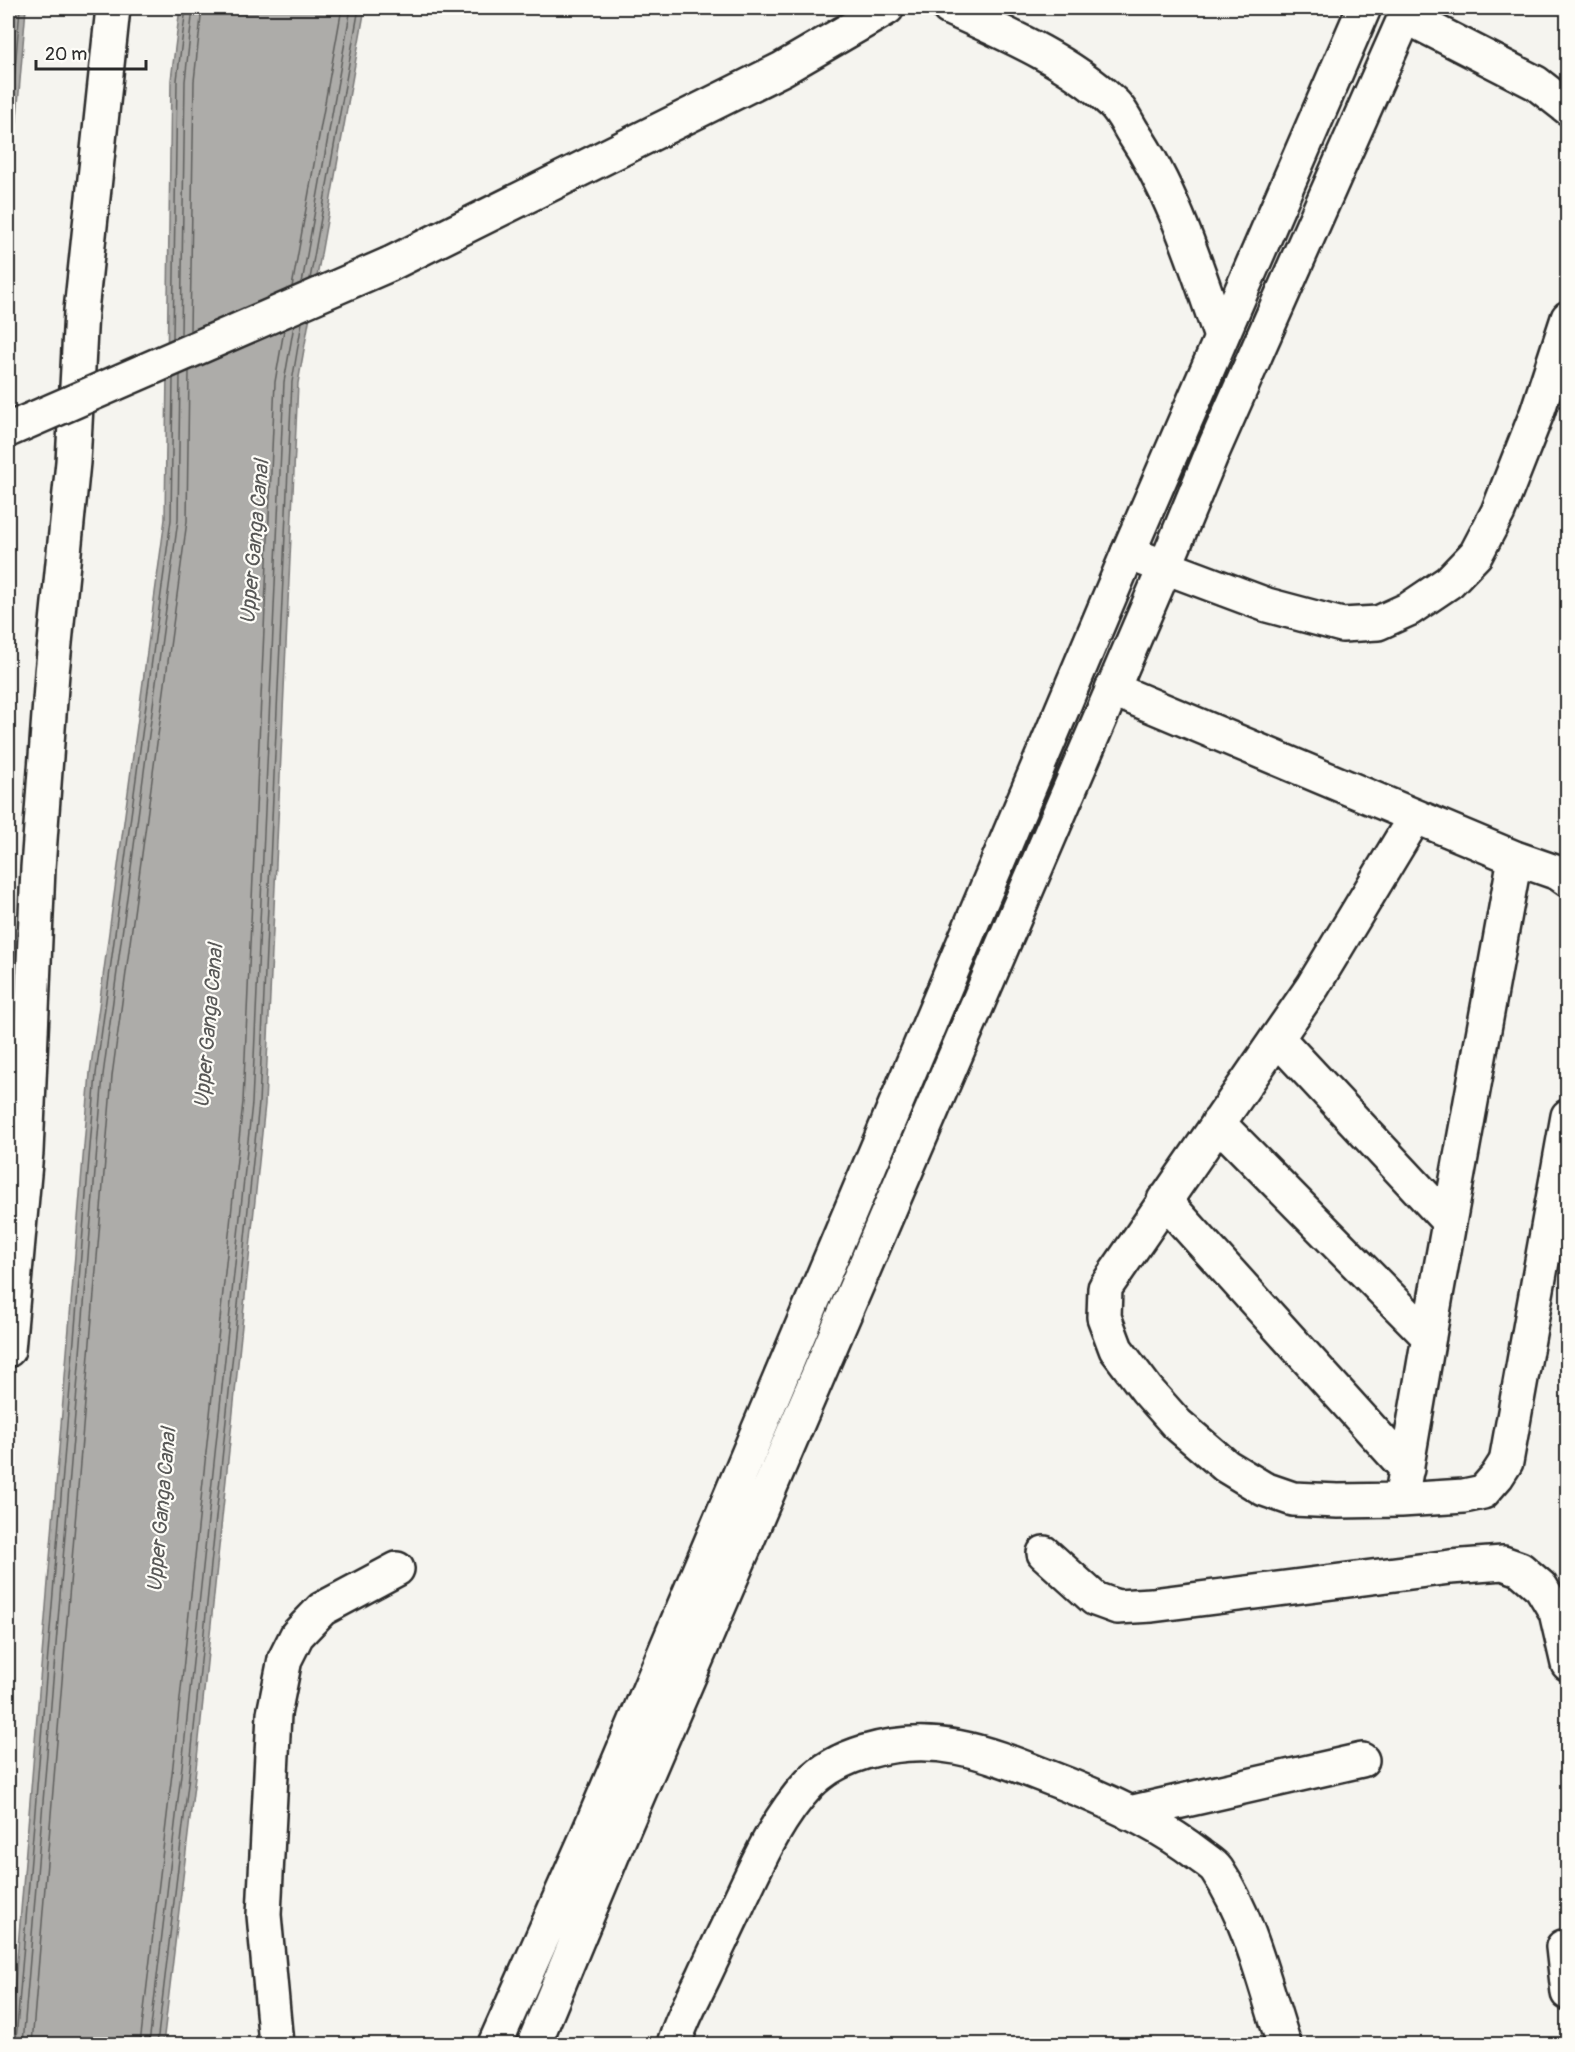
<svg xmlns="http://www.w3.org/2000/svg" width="1575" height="2052" viewBox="0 0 1575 2052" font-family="Pangolin,sans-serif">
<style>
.water{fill:#adaca9;stroke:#797877;stroke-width:1.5}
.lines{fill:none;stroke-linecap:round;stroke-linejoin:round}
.shore{stroke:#5f5f5d;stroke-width:1.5}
.minor-casing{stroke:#2b2b2b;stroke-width:38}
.major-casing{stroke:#2b2b2b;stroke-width:38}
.highway-casing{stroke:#2b2b2b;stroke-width:38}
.minor{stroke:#fdfcf7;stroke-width:33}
.major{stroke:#fdfcf7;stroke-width:33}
.highway{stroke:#fdfcf7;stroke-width:33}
.highway-bridge-casing{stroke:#2b2b2b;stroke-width:38;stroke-linecap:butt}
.highway-bridge{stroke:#fdfcf7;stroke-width:33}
.labels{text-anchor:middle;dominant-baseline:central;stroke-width:4.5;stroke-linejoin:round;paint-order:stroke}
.water-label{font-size:21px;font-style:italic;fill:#585857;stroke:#fdfcf7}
</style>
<rect width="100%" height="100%" fill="#f5f4ef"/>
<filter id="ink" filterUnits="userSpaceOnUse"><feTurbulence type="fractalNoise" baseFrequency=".0167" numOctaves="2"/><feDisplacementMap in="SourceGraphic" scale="12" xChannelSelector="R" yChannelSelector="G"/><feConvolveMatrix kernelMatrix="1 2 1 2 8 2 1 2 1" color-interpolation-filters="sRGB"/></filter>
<g filter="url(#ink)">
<path class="water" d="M8,8H26L8,225Z
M180,8H365L298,383L265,1104L196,1768L163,2044H10L90,1073L165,519L171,80Z"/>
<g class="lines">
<path class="shore" d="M8,69L13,8
M8,156L20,8
M310,279L359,8
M302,283L351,8
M292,287L342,8
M190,331L194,81L202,8
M181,335L185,81L193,8
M173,338L177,80L186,8
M15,2044L16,2040L96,1074L171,520L173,378
M23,2044L103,1075L178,520L180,375
M32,2044L112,1076L187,521L189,371
M140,2044L173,1765L243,1102L275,382L284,330
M149,2044L182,1766L252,1103L284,382L294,325
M157,2044L190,1767L259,1103L292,382L302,322"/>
<defs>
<path id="minor" d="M1405,16L1536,83L1568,108
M1128,553L1267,605L1342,625L1378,623L1409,609L1449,582L1476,554L1498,512L1537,413L1568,318
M1112,689L1515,858L1558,873L1568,880
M1415,817L1313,986L1105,1288L1104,1317L1116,1349L1147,1390L1177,1424L1226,1466L1264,1489L1293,1499L1338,1501L1401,1500L1464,1496L1483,1492L1497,1476L1506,1462L1568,1116
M1277,1038L1449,1222
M1218,1123L1429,1337
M1164,1200L1407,1469
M8,1350L26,1152L38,868L52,673L73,462L81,311L113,8
M1401,1500L1436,1295L1515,858
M1044,1553L1095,1599L1117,1607L1152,1605L1450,1567L1503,1563L1520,1569L1541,1587L1556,1612L1568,1664
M1129,1813L1362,1760
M1563,1947L1568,1993
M276,2044L264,1915L274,1714L285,1659L297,1635L322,1609L397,1569
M674,2044C681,2020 693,1999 704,1976C715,1952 727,1928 738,1904C758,1862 777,1818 809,1784C824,1768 845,1758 865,1752C943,1729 997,1758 1068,1785C1113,1803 1161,1825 1199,1855C1205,1860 1213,1864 1217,1870C1251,1921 1265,1987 1284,2044"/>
<path id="major" d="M495,2044L586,1839L1128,553L1364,8
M534,2044L614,1851L1165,567L1212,453L1409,8"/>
<path id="highway" d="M949,8C1004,33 1066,59 1111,101C1120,108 1126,121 1132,131C1174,193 1196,266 1221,337
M390,264L782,69L887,8"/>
</defs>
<use href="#minor" class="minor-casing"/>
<use href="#major" class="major-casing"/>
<use href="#highway" class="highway-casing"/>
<use href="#minor" class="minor"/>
<use href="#major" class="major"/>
<use href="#highway" class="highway"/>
<defs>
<path id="highway-bridge" d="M8,430L390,264"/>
</defs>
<use href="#highway-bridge" class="highway-bridge-casing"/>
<use href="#highway-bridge" class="highway-bridge"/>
</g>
</g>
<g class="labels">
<g class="water-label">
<text transform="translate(255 542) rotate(-85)">Upper Ganga Canal</text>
<text transform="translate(209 1026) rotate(-85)">Upper Ganga Canal</text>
<text transform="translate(162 1510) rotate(-85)">Upper Ganga Canal</text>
</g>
</g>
<rect width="1575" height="2052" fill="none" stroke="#fdfcf7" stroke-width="30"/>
<rect x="15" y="15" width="1545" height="2022" fill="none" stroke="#2b2b2b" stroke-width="2" filter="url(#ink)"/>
<path d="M36 60v9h110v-9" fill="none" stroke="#2b2b2b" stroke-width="3"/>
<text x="45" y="60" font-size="18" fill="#2b2b2b" stroke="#fdfcf7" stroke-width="4.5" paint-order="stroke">20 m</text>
</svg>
